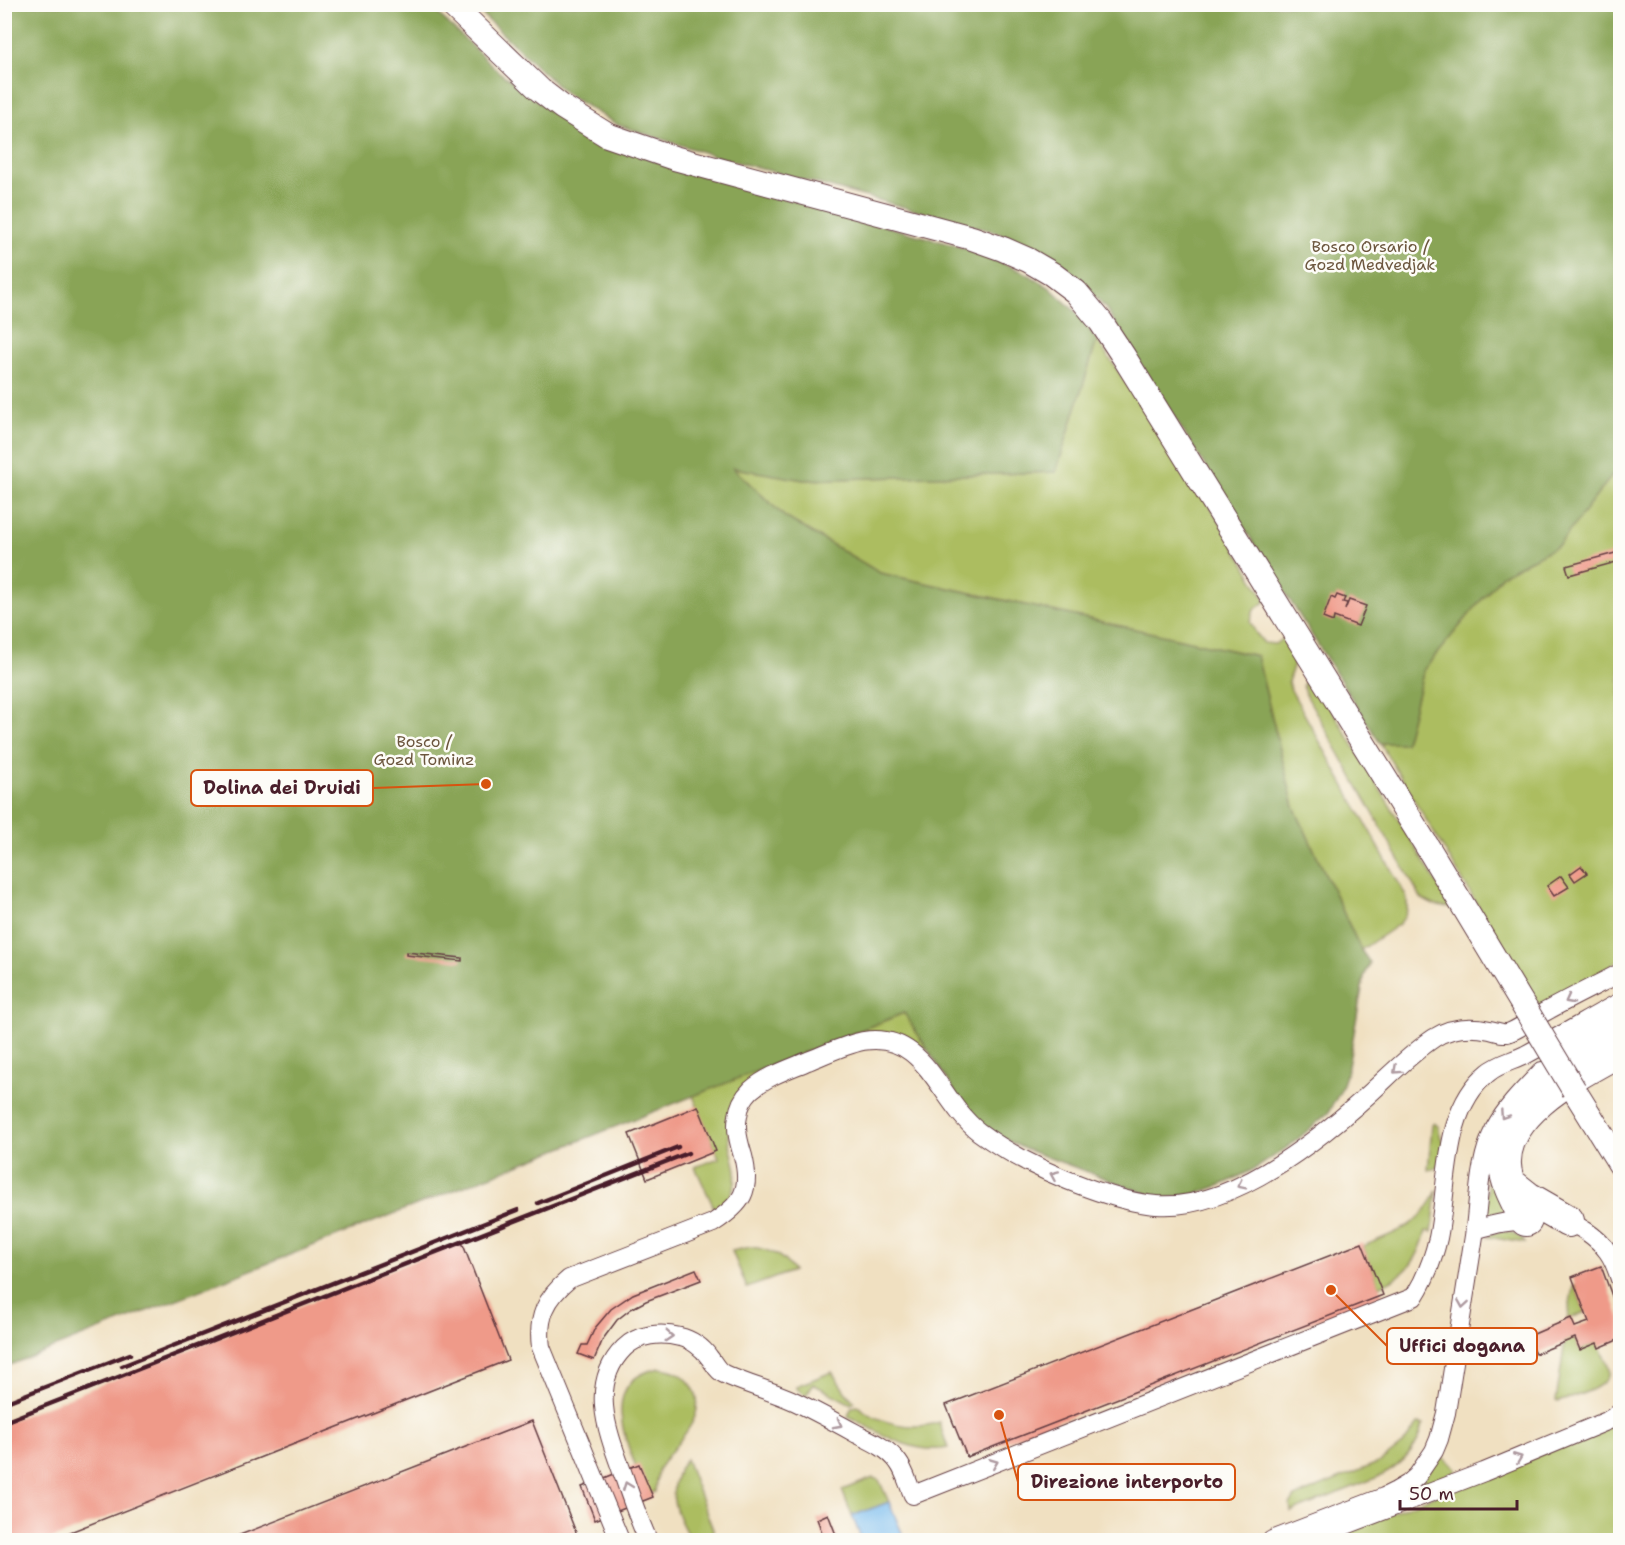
<svg xmlns="http://www.w3.org/2000/svg" width="1625" height="1545" viewBox="0 0 1625 1545" font-family="'Shantell Sans',sans-serif">
<style>
.green{fill:#acbd60;stroke:#7b6e46;stroke-width:1.5}
.forest{fill:#89a456;stroke:#6a6240;stroke-width:1.5}
.water{fill:#79bcef;stroke:#626e8d;stroke-width:1.5}
.building{fill:#ef9a89}
.lines{fill:none;stroke-linecap:round;stroke-linejoin:round}
.street-casing{stroke:#633c42;stroke-width:20}
.secondary-casing{stroke:#633c42;stroke-width:26}
.highway-casing{stroke:#633c42;stroke-width:34}
.street{stroke:#fff;stroke-width:18}
.secondary{stroke:#fff;stroke-width:24}
.highway{stroke:#fff;stroke-width:32}
.rail{stroke:#4a1f2b;stroke-width:4.5}
.secondary-bridge-casing{stroke:#633c42;stroke-width:26;stroke-linecap:butt}
.secondary-bridge{stroke:#fff;stroke-width:24}
.oneway{stroke:#ae9aa0}
.labels{text-anchor:middle;dominant-baseline:central;stroke-width:5;stroke-linejoin:round;paint-order:stroke}
.park-label{font-size:16px;fill:#6c563e;stroke:#fdfcf7}
.leader{fill:none;stroke:#d8530f;stroke-width:2}
.callout-dot{fill:#d8530f;stroke:#fdfcf7;stroke-width:2}
.callout{fill:#fdfcf7;stroke:#d8530f;stroke-width:2}
.callout-label{font-size:18px;text-anchor:middle;font-weight:bold;fill:#4a1f2b}
</style>
<rect width="100%" height="100%" fill="#fdfcf7"/>
<filter id="ink" filterUnits="userSpaceOnUse"><feTurbulence type="fractalNoise" baseFrequency=".0167" numOctaves="2"/><feDisplacementMap in="SourceGraphic" scale="12" xChannelSelector="R" yChannelSelector="G"/><feConvolveMatrix kernelMatrix="1 2 1 2 8 2 1 2 1" color-interpolation-filters="sRGB"/></filter>
<filter id="wash" filterUnits="userSpaceOnUse"><feTurbulence type="fractalNoise" baseFrequency=".008" numOctaves="4" result="noise"/><feDisplacementMap in="SourceGraphic" scale="24" xChannelSelector="R" yChannelSelector="G"/><feGaussianBlur stdDeviation="1.35" result="paint"/><feColorMatrix in="noise" values="0 0 0 0 0 0 0 0 0 0 0 0 0 0 0 0 0 1.4 0 .05"/><feComposite in="paint" operator="in"/></filter>
<g filter="url(#wash)">
<rect width="100%" height="100%" fill="#f0e0c1"/>
<path class="green" d="M1097,340L1216,515L1266,601L1254,610L1250,622L1256,633L1264,643L1275,644L1286,636L1297,654L1288,682L1291,690L1406,896C1409,908 1407,915 1399,924L1361,950L1294,807L1257,656L880,573L785,517L732,467L804,480L1056,472Z
M1620,465V960L1540,1009L1380,743H1405L1424,669L1502,575L1559,544Z
M1312,677L1452,908C1440,908 1432,905 1421,898L1305,693C1302,686 1303,683 1308,678Z
M904,1013L929,1050L895,1036L767,1073L729,1120V1140L736,1170L735,1183L729,1199L722,1206L715,1210L695,1167L719,1158L693,1096Z
M1434,1123L1438,1126L1441,1138L1446,1146C1444,1158 1443,1169 1428,1170L1432,1125Z
M1490,1162L1506,1211L1486,1215V1212Z
M1437,1190L1432,1232L1426,1231C1418,1260 1408,1275 1379,1286L1363,1246C1395,1233 1424,1225 1437,1190Z
M1503,1231C1513,1232 1520,1235 1525,1243L1488,1237L1493,1233Z
M750,1247C769,1249 783,1255 793,1271L747,1288L732,1251Z
M1573,1286H1575L1585,1312L1567,1320Z
M1575,1338L1580,1350L1597,1343C1601,1351 1607,1361 1609,1370C1612,1388 1571,1397 1558,1402L1556,1401L1565,1341Z
M660,1368C673,1369 684,1374 692,1386C712,1417 672,1444 659,1469C656,1476 656,1484 655,1492L648,1494C631,1454 591,1381 660,1368Z
M832,1372L846,1393L855,1402L851,1404L813,1384L806,1395L796,1388V1386Z
M858,1406C879,1424 913,1431 939,1422L948,1448C912,1455 878,1432 848,1416L852,1407Z
M1620,1422V1540H1322Z
M1418,1424L1423,1425C1418,1448 1403,1464 1383,1475L1291,1512L1290,1504L1295,1497L1380,1462L1403,1444Z
M1440,1455L1456,1468V1472L1421,1485L1420,1484Z
M686,1459L717,1540H691C674,1513 664,1487 686,1459Z
M873,1478L879,1480L889,1502L852,1516L842,1490Z"/>
<path class="forest" d="M5,5H429L498,71L544,106L664,165L968,249L1026,273L1049,287L1075,311L1097,340L1056,472L804,480L733,468L785,517L880,573L1257,656L1294,807L1361,950L1370,963L1364,977L1347,1072L1341,1090L1328,1113L1292,1144L1258,1167L1226,1183L1193,1195L1164,1198L1148,1194L1025,1149L1002,1138L983,1125L964,1106L904,1013L5,1367Z
M472,5H1620V465L1559,545L1502,575L1424,669L1405,743H1380L1106,309L1075,275L1035,249L996,232L718,157L618,125L566,94Z"/>
<path class="water" d="M889,1502L905,1540H862L852,1516Z"/>
<g id="blocks">
<path class="building" d="M1619,552L1620,561L1569,575L1566,566Z
M1337,595L1345,598L1343,602L1347,603L1345,610L1349,600L1366,606L1358,626L1334,617L1333,622L1323,618L1331,597L1335,599Z
M1581,866L1587,873L1575,881L1570,874Z
M1561,876L1569,887L1554,896L1547,886Z
M406,952L462,958V961L406,955Z
M698,1106L716,1151L647,1179L629,1134Z
M462,1242L508,1360L50,1540H4V1423Z
M1362,1243L1383,1295L967,1457L946,1405Z
M1601,1266L1620,1318V1339L1599,1348L1597,1343L1580,1350L1575,1338L1535,1354L1527,1337L1571,1318L1575,1327L1589,1322L1572,1277Z
M696,1269L701,1280L646,1301L631,1309L617,1320L603,1339L594,1360L578,1354L582,1345H587L595,1328L611,1309L633,1294Z
M532,1421L579,1540H227Z
M639,1464L653,1497L595,1520L582,1487Z
M828,1514L838,1540H825L817,1519Z"/>
</g>
</g>
<g filter="url(#ink)">
<use href="#blocks" fill-opacity="0" stroke="#633c42" stroke-width="1.5"/>
<g class="lines">
<defs>
<path id="street" d="M1560,1221C1577,1222 1598,1238 1608,1252C1614,1260 1617,1270 1620,1279
M1475,1230C1498,1223 1508,1221 1532,1220
M620,1540L541,1347C537,1317 546,1298 569,1279L713,1223C742,1204 752,1191 743,1156C739,1143 735,1129 738,1116C739,1106 744,1097 751,1090C767,1076 789,1069 808,1061C826,1054 844,1045 863,1041C926,1030 938,1101 979,1132C1013,1157 1049,1174 1088,1188C1110,1196 1132,1203 1156,1205C1230,1211 1316,1142 1368,1095C1389,1076 1410,1054 1434,1038C1451,1027 1471,1026 1490,1030C1495,1031 1503,1034 1507,1033C1514,1032 1536,1017 1543,1013C1568,999 1595,986 1620,973
M648,1540C639,1520 631,1498 624,1477C609,1435 587,1385 624,1348C638,1334 661,1332 680,1337C691,1339 703,1348 709,1357C714,1363 717,1371 724,1374C747,1385 773,1391 796,1402C817,1412 837,1423 857,1434C871,1441 888,1448 898,1462C905,1471 908,1484 913,1495L1414,1297C1426,1278 1433,1260 1438,1238C1449,1185 1442,1110 1488,1073C1498,1064 1513,1061 1525,1055C1557,1038 1589,1019 1620,1002
M1272,1540L1384,1497L1396,1491L1408,1484L1417,1476L1434,1451L1439,1439L1446,1413C1455,1354 1465,1295 1474,1236C1479,1201 1478,1160 1495,1128C1507,1106 1525,1089 1542,1071
M1307,1540L1484,1472L1607,1421L1620,1413"/>
<path id="secondary" d="M451,4L540,90L562,107L607,135L674,158L972,238L1003,249L1028,260L1052,274L1076,292L1101,322L1124,357L1430,851L1526,1010
M1574,1090L1620,1164"/>
<path id="highway" d="M1577,1051L1620,1026
M1509,1183L1528,1198L1568,1221
M1526,1220C1518,1203 1506,1184 1505,1165C1502,1110 1581,1072 1620,1050"/>
</defs>
<use href="#street" class="street-casing"/>
<use href="#secondary" class="secondary-casing"/>
<use href="#highway" class="highway-casing"/>
<use href="#street" class="street"/>
<use href="#secondary" class="secondary"/>
<use href="#highway" class="highway"/>
<path class="rail" d="M538,1203L678,1147
M122,1366L518,1210
M4,1403L130,1354
M4,1422L688,1153"/>
<defs>
<path id="secondary-bridge" d="M1526,1010L1574,1090"/>
</defs>
<use href="#secondary-bridge" class="secondary-bridge-casing"/>
<use href="#secondary-bridge" class="secondary-bridge"/>
</g>
<defs><path id="oneway-chevron" d="M-2-3.5L2.5 0L-2 3.5" fill="none" stroke-width="1.6" stroke-linecap="round" stroke-linejoin="round" transform="scale(1.5)"/></defs>
<g class="oneway">
<use href="#oneway-chevron" transform="translate(1569 1000) rotate(152)"/>
<use href="#oneway-chevron" transform="translate(1397 1070) rotate(138)"/>
<use href="#oneway-chevron" transform="translate(1504 1115) rotate(124)"/>
<use href="#oneway-chevron" transform="translate(1054 1175) rotate(-156)"/>
<use href="#oneway-chevron" transform="translate(1241 1185) rotate(154)"/>
<use href="#oneway-chevron" transform="translate(1463 1304) rotate(99)"/>
<use href="#oneway-chevron" transform="translate(669 1336) rotate(4)"/>
<use href="#oneway-chevron" transform="translate(838 1424) rotate(28)"/>
<use href="#oneway-chevron" transform="translate(1518 1458) rotate(-22)"/>
<use href="#oneway-chevron" transform="translate(994 1463) rotate(-22)"/>
<use href="#oneway-chevron" transform="translate(627 1486) rotate(-110)"/>
</g>
</g>
<g class="labels">
<g class="park-label">
<text x="1370" y="246">Bosco Orsario /<tspan x="1370" dy="18">Gozd Medvedjak</tspan></text>
<text x="424" y="741">Bosco /<tspan x="424" dy="18">Gozd Tominz</tspan></text>
</g>
</g>
<path class="leader" d="M486 784L373 788M1331 1290L1387 1346M999 1415L1018 1482"/>
<g class="callout-dot">
<circle cx="486" cy="784" r="6"/>
<circle cx="1331" cy="1290" r="6"/>
<circle cx="999" cy="1415" r="6"/>
</g>
<g class="callout">
<rect x="191" y="770" width="182" height="36" rx="6"/>
<rect x="1387" y="1328" width="150" height="36" rx="6"/>
<rect x="1018" y="1464" width="217" height="36" rx="6"/>
</g>
<g class="callout-label">
<text x="282" y="794">Dolina dei Druidi</text>
<text x="1462" y="1352">Uffici dogana</text>
<text x="1127" y="1488">Direzione interporto</text>
</g>
<rect width="1625" height="1545" fill="none" stroke="#fdfcf7" stroke-width="24"/>
<path d="M1400 1500v9h117v-9" fill="none" stroke="#4a1f2b" stroke-width="3"/>
<text x="1409" y="1500" font-size="18" fill="#4a1f2b" stroke="#fdfcf7" stroke-width="4.5" paint-order="stroke">50 m</text>
</svg>
